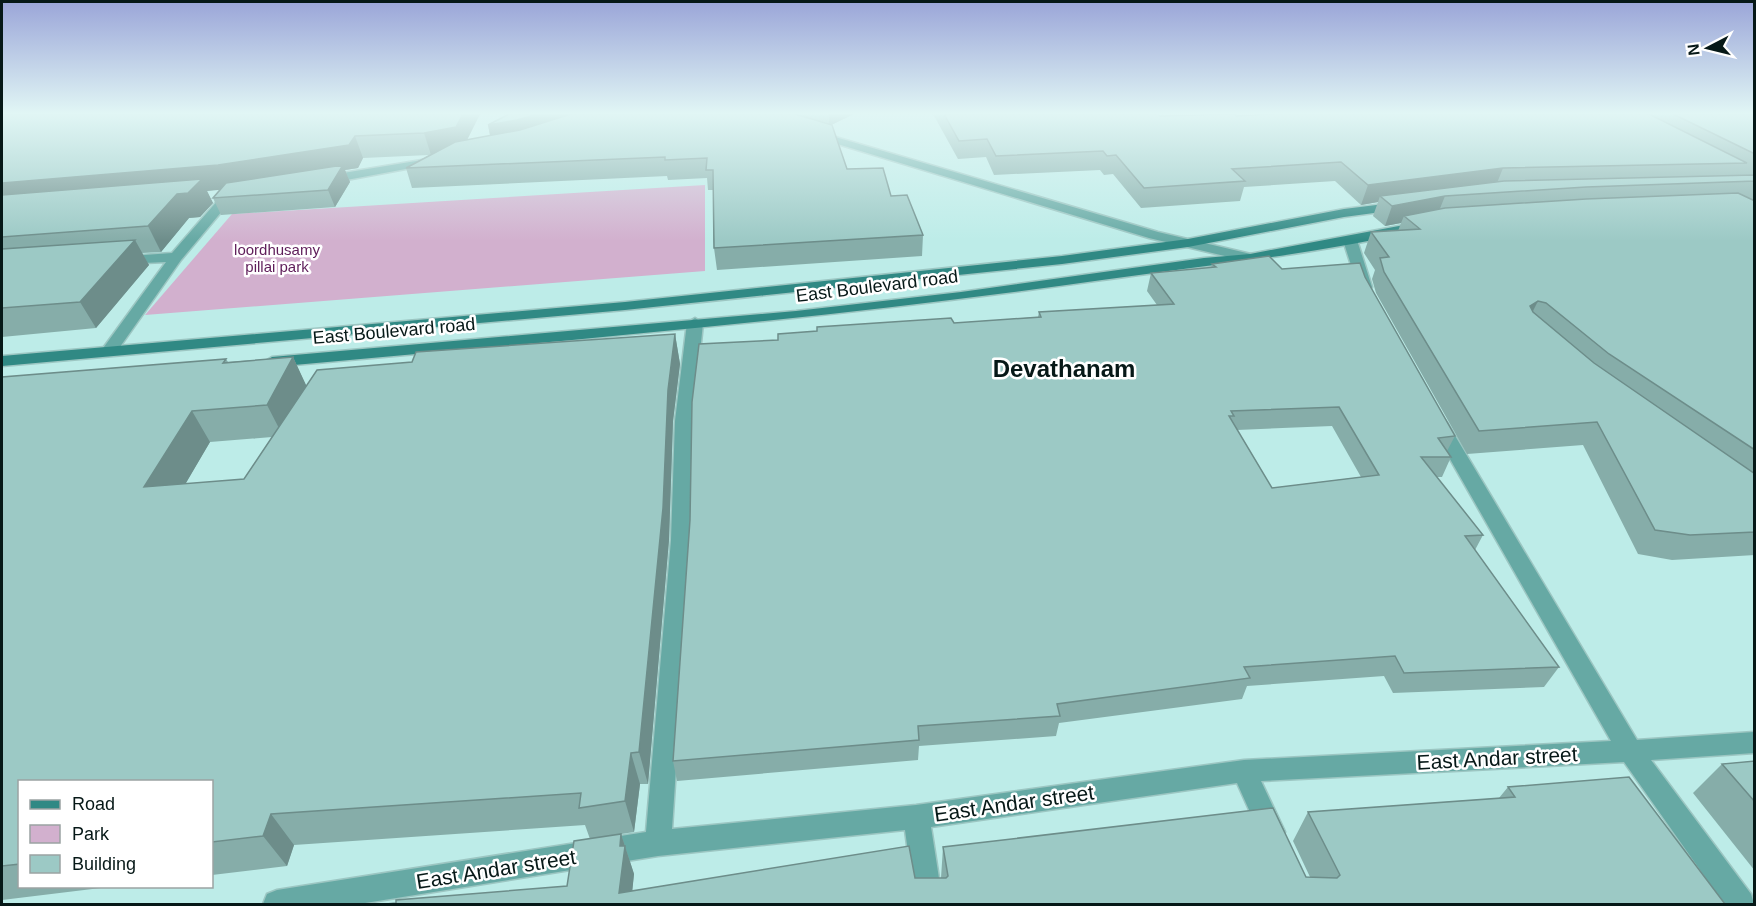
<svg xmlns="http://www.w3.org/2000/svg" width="1756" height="906" viewBox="0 0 1756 906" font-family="Arial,sans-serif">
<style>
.green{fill:#d2b0ce}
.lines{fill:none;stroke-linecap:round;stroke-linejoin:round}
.minor-casing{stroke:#9cc6c2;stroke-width:3}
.tertiary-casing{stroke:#9cc6c2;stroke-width:3}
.secondary-casing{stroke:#9cc6c2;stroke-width:3}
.minor{fill:#66a9a4;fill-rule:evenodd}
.tertiary{fill:#66a9a4;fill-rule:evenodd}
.secondary{fill:#308984;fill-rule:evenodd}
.wall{fill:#86ada9;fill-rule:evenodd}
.shaded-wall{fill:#6d8d8a}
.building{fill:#9cc9c5;stroke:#6d8d8a;stroke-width:1.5;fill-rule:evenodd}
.labels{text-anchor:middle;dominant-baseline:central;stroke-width:5;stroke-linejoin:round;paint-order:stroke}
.far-park-label{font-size:15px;fill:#5e1d59;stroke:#fff}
.street-label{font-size:18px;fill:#061817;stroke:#fff}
.near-street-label{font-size:21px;fill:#061817;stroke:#fff}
.district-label{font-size:24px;font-weight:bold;fill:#061817;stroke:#fff}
</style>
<rect width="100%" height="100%" fill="#bdece8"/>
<path class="green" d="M705,185V271L145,315L232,214Z"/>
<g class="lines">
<defs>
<path id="minor" d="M229,191L233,192L235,195L233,198L181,260L115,354H103L101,351L166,262L121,264L114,260L116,257L172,253L225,192Z
M1350,236L1357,240L1372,287L1370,290L1365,291L1358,287L1343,240Z
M695,318L703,323L693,421L691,540L672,829L916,805L1244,760L1611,741L1430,424L1433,420H1445L1448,424L1637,740L1754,732V753L1651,760L1751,894L1754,904H1724L1624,762L1261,781L1285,832L1281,841L1272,844L1263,841L1237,783L931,827L943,904H915L905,830L658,856L359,904H263L267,894L277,890L646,832L671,540L675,421L687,323Z"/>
<path id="tertiary" d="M815,131L1158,232L1255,255L1257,258L1250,262L1149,238L811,136V132Z
M434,158L438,159V163L325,184L319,180L325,176Z"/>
<path id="secondary" d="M1400,202L1406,206L1404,209L1344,217L1188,247L1062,264L625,310L2,366V356L625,302L1062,256L1188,239L1344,209Z
M1420,222L1426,226L1425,229C1318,254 1210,265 1102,280C826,319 549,342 272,367L264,362L272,357L796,311L961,292L1204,258L1250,254Z"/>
</defs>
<use href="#minor" class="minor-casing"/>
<use href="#tertiary" class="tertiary-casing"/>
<use href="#secondary" class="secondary-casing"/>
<use href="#minor" class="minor"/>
<use href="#tertiary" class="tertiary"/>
<use href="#secondary" class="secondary"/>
</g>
<path class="wall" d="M2,114H480L467,140L490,136L488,125L509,114H854L831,125L847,169L891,196L923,235L922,256L717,270L714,248L713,190H708L707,178L668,180L667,176L412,188L406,168L429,155L363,158L358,168L345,170L350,182L335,207L221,215L213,198L220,189L207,191L213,203L200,217L189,218L161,252L142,253L149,265L96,328L2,337Z
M933,114H1158L1160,116H1236L1273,114H1755V200H1753L1755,201V555L1672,560L1638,554L1583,445L1467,454L1376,293L1372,279L1375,270L1364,253L1371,232L1398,231L1401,223L1385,226L1373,216L1378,202L1361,205L1335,181L1244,187L1240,201L1141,208L1113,174L1104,175L1100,170L994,175L986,157L958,159Z
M1212,264L1282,269L1365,277L1455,436L1447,451L1451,457L1442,477H1437L1483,535L1475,550L1559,667L1544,687L1393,693L1384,676L1247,686L1242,699L1059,723L1056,736L919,746L918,760L677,781L673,761L778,340L954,323L1038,317L1039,312L1157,305L1147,291L1151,273L1211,268ZM1332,426L1361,477L1272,488L1237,430Z
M675,334L680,364L673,421L669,540L648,784H640L634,832L590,839L585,825L294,845L287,866L212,875V782H20V886H117L2,900V377L226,359L228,362L293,357L306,386L412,362ZM272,437L244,479L185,484L210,442Z
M1755,761V871L1693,793L1722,764Z
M1508,787L1725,904L396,903L567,886L621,834L634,874L632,891L915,878H941L943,847L1310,877L1293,841L1308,812L1499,798Z"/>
<path class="shaded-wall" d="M463,114H480L462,150L431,155L424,133Z
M537,114H602L492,144L488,125Z
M829,114H854L829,126Z
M355,136L363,158L358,168L345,170L350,182L335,207L328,190L229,189L207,191L213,203L200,217L189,218L161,252L148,226L2,208V183Z
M1503,168L1495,188L1380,196L1378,202L1361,205L1368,185Z
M1445,196L1437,216H1404L1401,223L1385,226L1392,206Z
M135,240L149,265L96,328L80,302Z
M1538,301L1527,323L1530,306Z
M675,334L680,364L673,421L669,540L648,784L639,752L668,390Z
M293,357L307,387L283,436L267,405Z
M192,411L210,442L165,519L144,487Z
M631,753L640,784L634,832L625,801Z
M271,814L294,845L287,866L263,836Z
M621,834L634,874L631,904L619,893L620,846Z"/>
<path class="building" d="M2,114H463L456,127L424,133L355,136L349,145L218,165L2,183Z
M509,114H537L517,120L488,125Z
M571,114H795L832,125L847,169L883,168L891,196L907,195L923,235L714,248L713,170H706L707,158L665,160V157L406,168L455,142L520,130Z
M944,114H1158L1160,116L1235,114L1236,116L1273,114H1649L1747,163L1503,168L1368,185L1341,162L1232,169L1245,181L1144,188L1116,155L1107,156L1103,151L996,156L987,139L959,141Z
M1673,114H1755V154Z
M343,165L328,190L213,198L226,183Z
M1755,175V181L1586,187L1445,196L1392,206L1380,196L1504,181Z
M202,179L188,193L177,194L148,226L2,237V195Z
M1738,193L1755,201V450L1609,354L1546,303L1538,301L1530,306L1533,312L1594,363L1755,474V532L1690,535L1655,530L1597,422L1479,431L1384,272L1380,258L1389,257L1371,232L1420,229L1404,216L1445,208L1586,199Z
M135,240L80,302L2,308V249Z
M1269,256L1282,269L1360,263L1365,277L1455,436L1438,438L1451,457H1421L1483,535L1465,536L1559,667L1404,673L1395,656L1244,667L1250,678L1057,704L1060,716L918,726L919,740L673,761L690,520L692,402L699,344L778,340V334L817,331V327L951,318L954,323L1041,317L1039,312L1174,304L1151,273L1216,267L1212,264ZM1339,407L1379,475L1272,488L1229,416H1234L1231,411Z
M675,334L668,390L663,508L639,752L631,753L625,801L579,808L581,793L271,814L263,836L212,842V782H20V864L2,866V377L226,359L223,363L293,357L267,405L192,411L144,487L244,479L317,370L412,362L416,352Z
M1755,761V802L1722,764Z
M1629,777L1725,904H386L396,903V900L567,886L574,841L621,834L620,846H625L619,893L909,846L915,878H946L948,876L943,847L1273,808L1306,877L1337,878L1340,875L1308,812L1515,797L1508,787Z"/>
<linearGradient id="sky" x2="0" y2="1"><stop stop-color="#9aa5d8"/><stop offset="0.47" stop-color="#e1f6f5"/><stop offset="1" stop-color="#e1f6f5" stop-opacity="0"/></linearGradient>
<rect width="1756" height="241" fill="url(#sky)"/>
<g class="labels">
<g class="far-park-label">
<text x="277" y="249">loordhusamy<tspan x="277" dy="17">pillai park</tspan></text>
</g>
<g class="street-label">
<text transform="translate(877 286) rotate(-7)">East Boulevard road</text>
<text transform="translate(394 331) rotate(-5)">East Boulevard road</text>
</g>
<g class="near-street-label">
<text transform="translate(1497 758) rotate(-3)">East Andar street</text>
<text transform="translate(1014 803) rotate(-8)">East Andar street</text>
<text transform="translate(496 869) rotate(-9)">East Andar street</text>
</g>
<g class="district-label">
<text x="1064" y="368">Devathanam</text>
</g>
</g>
<rect width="1756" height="906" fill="none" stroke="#061817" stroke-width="6"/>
<rect x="18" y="780" width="195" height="108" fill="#ffffff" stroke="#9ba3a2" stroke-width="1.5"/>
<rect x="30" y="800" width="30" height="9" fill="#308984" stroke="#9ba3a2" stroke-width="1.5"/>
<text x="72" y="810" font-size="18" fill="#061817">Road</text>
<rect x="30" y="825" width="30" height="18" fill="#d2b0ce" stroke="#9ba3a2" stroke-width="1.5"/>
<text x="72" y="840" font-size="18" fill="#061817">Park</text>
<rect x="30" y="855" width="30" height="18" fill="#9cc9c5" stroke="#9ba3a2" stroke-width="1.5"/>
<text x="72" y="870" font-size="18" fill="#061817">Building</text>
<g transform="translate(1708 48) rotate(263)" stroke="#ffffff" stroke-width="4.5" paint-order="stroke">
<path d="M0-4.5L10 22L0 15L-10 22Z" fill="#061817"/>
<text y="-9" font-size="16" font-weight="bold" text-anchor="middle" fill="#061817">N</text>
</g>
</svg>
